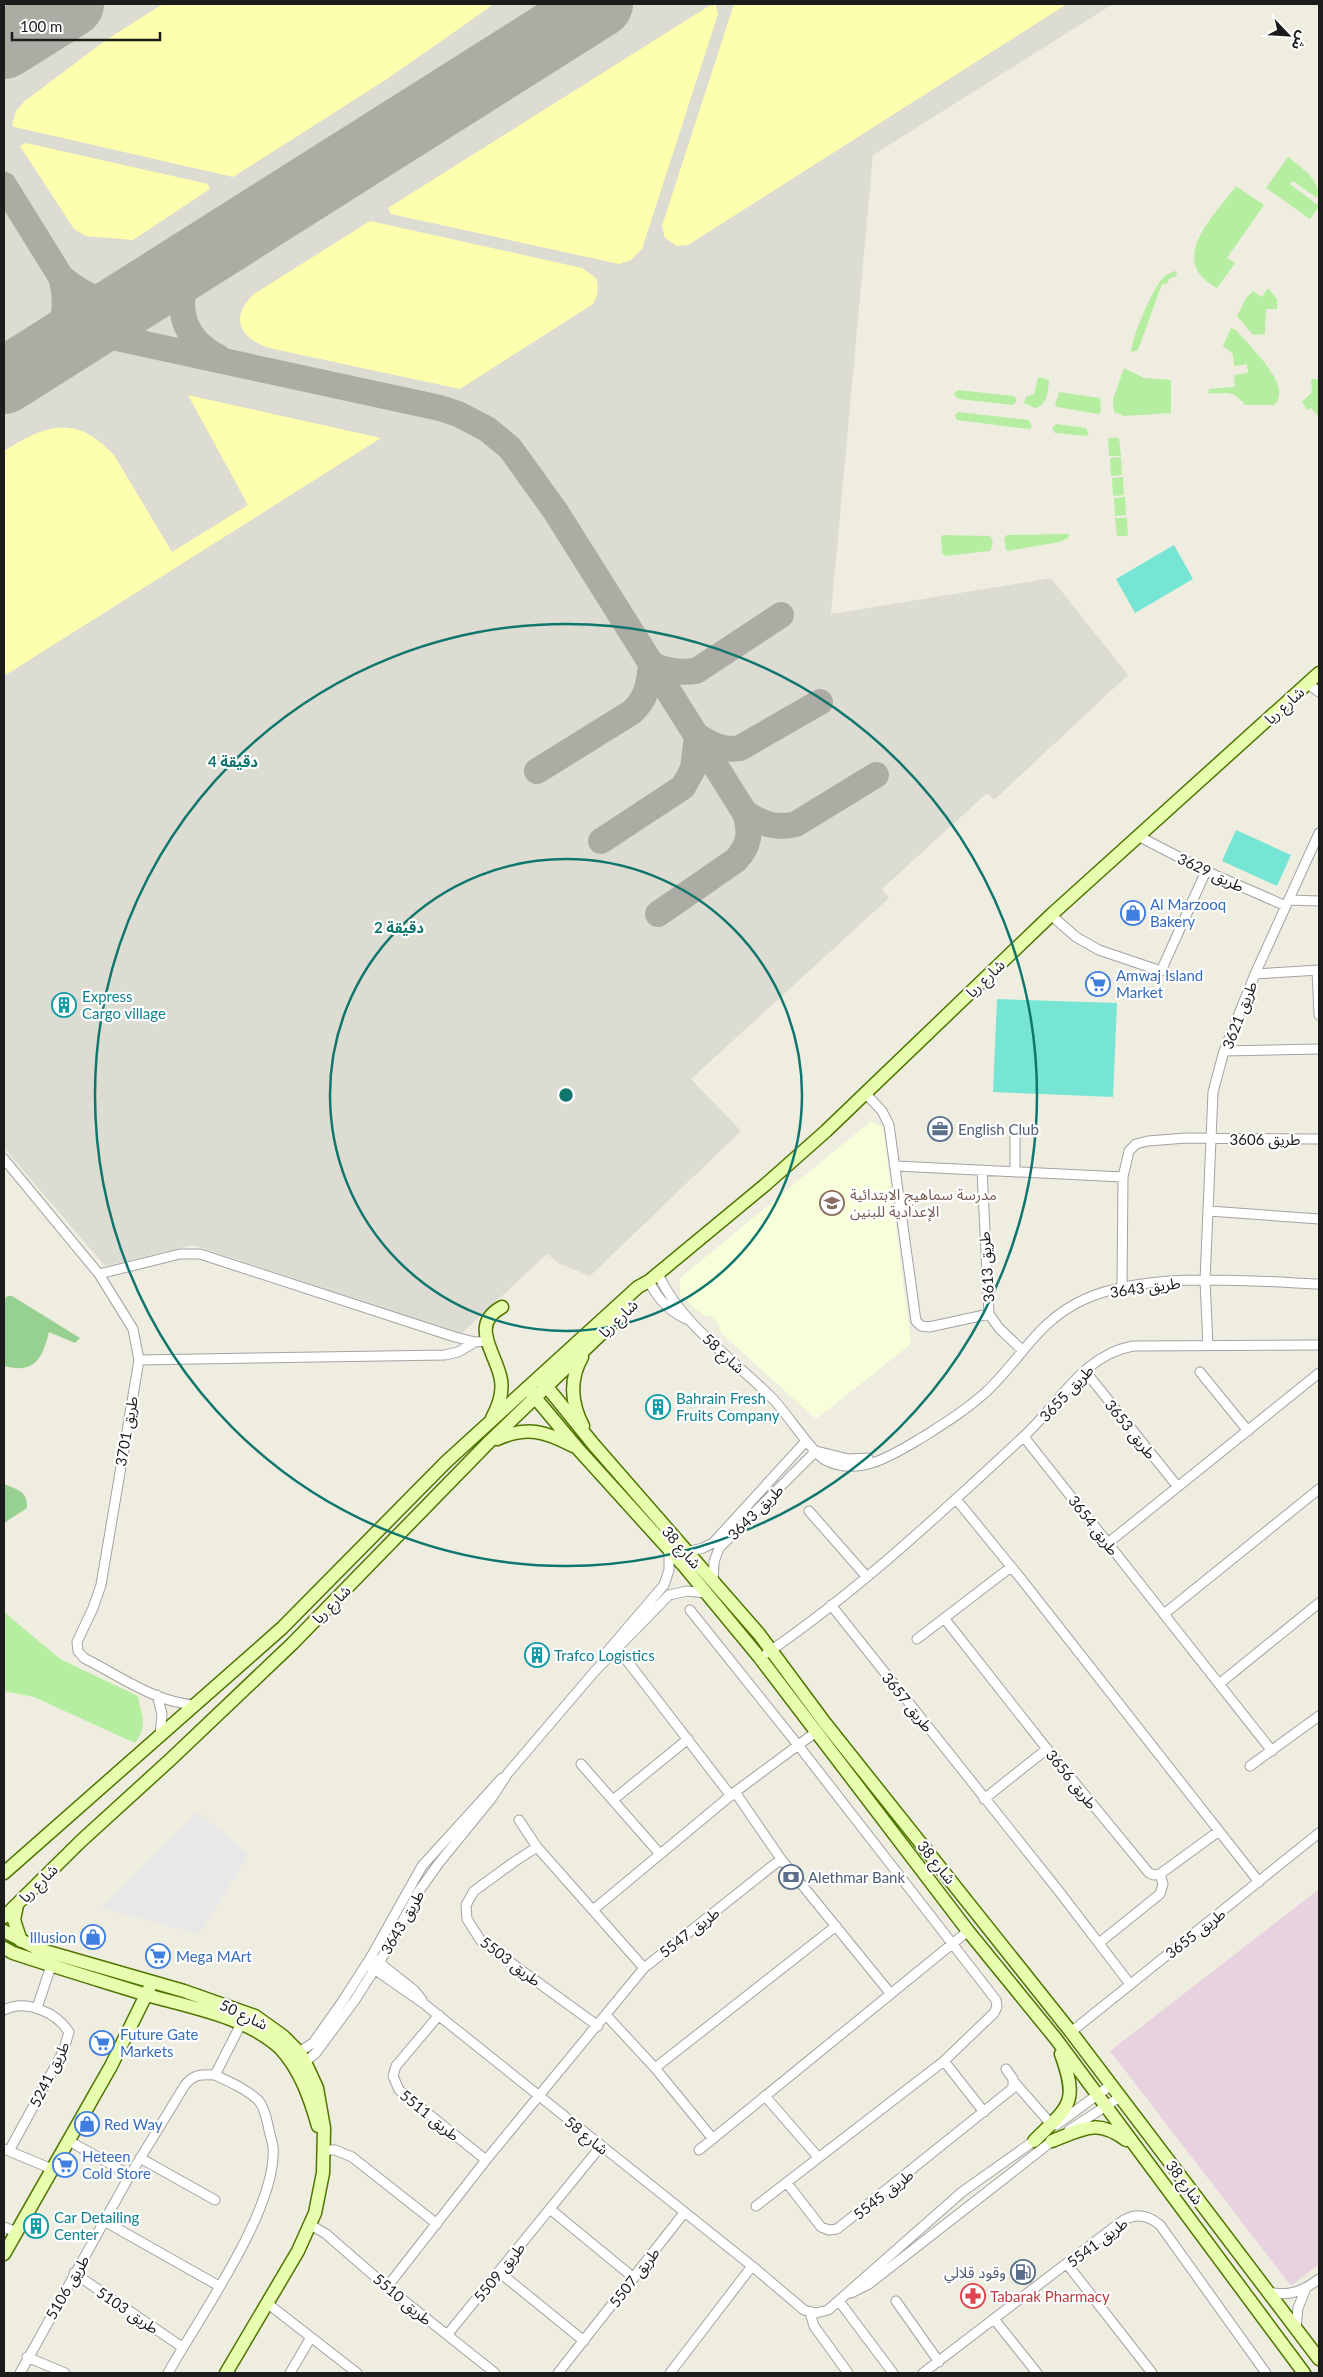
<svg xmlns="http://www.w3.org/2000/svg" width="1323" height="2377" viewBox="0 0 1323 2377" font-family="Lato,'Noto Sans Arabic',sans-serif">
<style>
.industrial{fill:#e8d2df}
.education{fill:#f6ffd9}
.airport{fill:#dcdcd2}
.grass{fill:#b5eea1}
.forest{fill:#96d191}
.sand{fill:#fdffae}
.pitch{fill:#77e5d4}
.parking{fill:#e8e8e8}
.lines{fill:none;stroke-linecap:round;stroke-linejoin:round}
.taxiway{stroke:#acaca5;stroke-width:26}
.runway{stroke:#acaca5;stroke-width:66}
.street-casing{stroke:#a3a3a3;stroke-width:11}
.secondary-casing{stroke:#4e7600;stroke-width:15}
.street{stroke:#fff;stroke-width:9}
.secondary{stroke:#e8feae;stroke-width:12}
.ring{fill:none;stroke:#0f766e;stroke-width:2.5}
.labels{text-anchor:middle;dominant-baseline:central;stroke-width:4.5;stroke-linejoin:round;paint-order:stroke}
.street-label{font-size:15px;fill:#1c1c1c;stroke:#fff}
.shop-label{font-size:15px;fill:#366cbe;stroke:#fff;text-anchor:start}
.culture-label{font-size:15px;fill:#0d838f;stroke:#fff;text-anchor:start}
.service-label{font-size:15px;fill:#4e5e75;stroke:#fff;text-anchor:start}
.education-label{font-size:15px;fill:#785e54;stroke:#fff;text-anchor:start}
.health-label{font-size:15px;fill:#be3a42;stroke:#fff;text-anchor:start}
.centre{fill:#0f766e;stroke:#fff;stroke-width:2.5}
.ring-label{font-size:15px;text-anchor:middle;font-weight:bold;fill:#0f766e;stroke:#fff;stroke-width:4.5;stroke-linejoin:round;paint-order:stroke}
</style>
<rect width="100%" height="100%" fill="#eeede0"/>
<path class="industrial" d="M1319,1889V2264L1291,2286L1110,2051Z"/>
<path class="education" d="M871,1121L883,1127L911,1344L816,1419L720,1332L718,1323L711,1316L703,1315L680,1295V1278Z"/>
<path class="airport" d="M4,4H1113L873,155L831,614L1051,578L1128,675L994,800L987,793L882,889L889,898L691,1079L741,1131L590,1276L560,1264L547,1254L461,1334L193,1245L105,1266L4,1148Z"/>
<path class="grass" d="M1288,157C1299,166 1323,181 1317,198L1293,181L1290,184L1319,206L1310,219L1266,188Z
M1236,186L1264,205L1227,258L1235,263L1217,288C1165,261 1215,215 1236,186Z
M1175,271L1177,272L1176,276L1169,279L1167,284H1162L1138,350L1131,352C1132,337 1153,287 1164,277C1167,274 1171,273 1175,271Z
M1268,288L1277,299V309H1266L1265,334L1253,335L1237,316L1246,298L1253,291L1262,297Z
M1231,328L1236,330C1248,345 1295,387 1274,405H1245C1232,388 1227,395 1208,393L1209,389L1235,387L1234,375L1248,373L1247,364L1234,366L1233,354L1223,346Z
M1124,368L1144,378L1171,380V413L1124,416L1114,412L1113,399Z
M1038,377L1049,380C1048,391 1048,405 1035,408L1024,403L1026,397L1034,394Z
M1311,379H1319V417L1311,408L1307,410L1302,402L1312,392Z
M958,390L1014,396L1017,400L1013,405L958,399L954,394Z
M1059,392L1100,398L1101,412L1098,414L1057,407L1055,405Z
M958,412L1029,420L1032,427L1029,429L957,420L955,416Z
M1056,424L1086,428L1089,434L1086,436L1055,433L1052,428Z
M1119,438L1121,456H1109L1108,438Z
M1121,457L1122,475L1111,476L1110,458Z
M1123,477L1124,495L1113,496L1112,478Z
M1125,497L1126,515L1115,516L1114,498Z
M1115,518H1127L1128,536H1117Z
M1069,534L1068,538L1060,542L1008,551L1006,550L1004,538L1007,535Z
M943,535L990,536C994,541 993,545 990,551L945,556L942,553L941,537Z
M4,1612L60,1659L138,1696C141,1717 149,1724 135,1743L34,1697L4,1691Z"/>
<path class="forest" d="M8,1296H12L80,1338L75,1343L49,1332C42,1359 35,1374 4,1366V1304L5,1298Z
M4,1484C18,1490 28,1491 27,1508L4,1523Z"/>
<path class="sand" d="M163,4H494L387,79L233,177L15,127L12,125L16,111L25,101L106,40Z
M734,4H1067L688,245L677,246L665,238L662,226Z
M716,5L718,14L642,249L631,260L619,264L391,214L388,208L709,6Z
M26,143L208,184L210,189L133,240L86,236L74,229L20,146Z
M370,221L582,268L596,278C599,288 598,296 593,304L460,389L269,348C240,338 229,318 254,294Z
M188,395L381,438L4,676V451C46,424 76,414 114,455L172,552L248,505Z"/>
<path class="pitch" d="M1174,545L1193,579L1135,613L1116,579Z
M1236,830L1291,855L1277,886L1222,861Z
M997,999L1117,1003L1113,1097L993,1092Z"/>
<path class="parking" d="M198,1812L249,1855L199,1934L100,1908Z"/>
<g class="lines">
<path class="taxiway" d="M580,16L596,4
M4,185L61,277C91,302 106,304 143,293
M203,255C197,263 189,273 186,282C175,315 188,341 218,357
M67,341L96,335L117,338L440,408L458,414L487,429L510,448L556,512L745,813C762,824 776,829 796,824L876,775
M50,352C64,326 69,306 61,277
M651,664C666,671 678,673 696,671L781,615
M537,771L632,712C647,698 649,684 651,665
M601,841L683,787L693,769L697,736C712,745 723,751 740,748L820,702
M658,914L736,860C750,845 751,832 745,813"/>
<path class="runway" d="M4,46L71,4
M4,381L600,4"/>
<defs>
<path id="street" d="M1308,684L1319,692
M1138,836L1206,871L1286,906
M1289,900L1319,901
M1051,915L1076,937L1099,950L1161,971L1206,871
M1317,970L1319,1015
M1255,974L1319,970
M1224,1051L1319,1049
M865,1093L882,1111L889,1125L916,1321L921,1326L929,1327L989,1314
M4,1159L99,1274L133,1329L139,1360L101,1585L93,1608L77,1642L78,1651L84,1658C118,1675 156,1703 196,1705
M896,1166L1123,1177
M982,1170L989,1314L999,1328L1023,1351
M1015,1172V1128
M1209,1211L1319,1219
M99,1274L180,1254H200L455,1337L475,1342L488,1341
M658,1274C682,1326 734,1359 773,1399C785,1411 814,1455 825,1460C860,1478 894,1454 923,1437C945,1423 966,1410 986,1392C1022,1358 1038,1320 1085,1299C1148,1271 1251,1281 1319,1284
M649,1281C657,1298 669,1311 686,1319
M1122,1287L1123,1177L1129,1151L1136,1144L1148,1141L1186,1138L1319,1139
M1208,1345L1205,1281L1213,1092L1224,1051L1255,974L1319,833
M139,1360L445,1355L458,1352L475,1342
M1085,1371L1178,1487
M1200,1372L1248,1431
M1024,1437L1272,1751
M816,1451L849,1459L868,1458
M956,1499L1022,1580L1259,1882
M809,1511L866,1576
M1108,1543L1319,1373
M686,1552L703,1548L713,1543L806,1441
M713,1582L714,1562L719,1548L816,1451
M831,1605L1058,1890L1130,1984
M690,1610L798,1745L996,2000L997,2007L994,2013L944,2061L756,2206
M1164,1614L1319,1489
M944,1618L1047,1749L1149,1873L1154,1875L1160,1874L1219,1831
M917,1639L1011,1567
M618,1649L731,1796
M767,1653C859,1590 941,1513 1022,1438C1058,1406 1082,1355 1133,1346L1319,1345
M605,1654L664,1585L669,1570V1550
M1219,1684L1319,1603
M157,1695L162,1714L160,1736
M581,1764L660,1854
M1250,1766L1319,1716
M735,1792L781,1859L890,1993
M984,1799L1047,1749
M613,1800L688,1739
M519,1820L537,1847L644,1968
M537,1847L514,1862L474,1891L466,1905L467,1919L481,1941L598,2026
M593,1910L735,1792L816,1732
M1099,1943L1160,1894L1163,1884L1160,1874
M376,1960L414,1990L422,2000
M367,1964L423,2003L752,2266L804,2310L816,2313L828,2310L962,2192L1038,2138
M37,2008L51,1966
M4,2010C26,1999 56,2012 69,2032L63,2052L9,2151
M439,2015L396,2066L393,2076L399,2090L486,2160
M606,2015L655,2068L713,2139
M1071,2032L1319,1833
M294,2055L313,2043L342,2002L371,1957L422,1866L502,1778
M944,2061L984,2112
M302,2064L315,2054L355,2000L388,1948L419,1891L439,1863L491,1799L508,1773L595,1671L669,1595L687,1591L706,1593
M655,2068L836,1926
M1015,2083L1051,2124
M765,2096L818,2157
M1056,2125L1111,2085
M1069,2130L1120,2097
M69,2141L130,2175
M4,2149L52,2169
M323,2150H335L352,2157L437,2224
M699,2150L968,1931
M140,2158L215,2200
M787,2183L821,2227L829,2230L837,2229L1013,2088V2079L1006,2069
M550,2209L634,2278
M104,2221L219,2286
M311,2225L326,2234L387,2287L495,2373
M4,2227L16,2232
M1067,2264L1152,2373
M499,2272L584,2341
M74,2273L182,2347
M387,2287L486,2160L644,1968L781,1859
M1268,2292C1289,2297 1303,2291 1319,2279
M851,2293L869,2284L1056,2138
M839,2301L893,2373
M896,2301L939,2362
M267,2303L357,2373
M810,2313L814,2326L848,2373
M994,2319L1037,2373
M1296,2328L1298,2308L1306,2288
M447,2335L601,2146
M27,2357L65,2373
M20,2373L130,2175L185,2085C194,2074 202,2074 215,2075
M168,2373C198,2319 278,2208 273,2147C272,2140 269,2132 268,2125C266,2117 264,2106 258,2100C246,2089 230,2082 215,2075L241,2024
M290,2373L311,2337
M558,2373L684,2213
M670,2373L752,2266
M923,2373L1118,2224C1132,2213 1146,2213 1160,2225L1266,2373"/>
<path id="secondary" d="M582,1357C569,1380 571,1403 583,1426
M539,1377L594,1445L759,1634L825,1723L1071,2032L1319,2359
M527,1388L579,1450L684,1566L760,1658L968,1931L1056,2039L1304,2373
M492,1418C498,1407 503,1392 501,1380C497,1354 468,1325 502,1307
M497,1439C527,1426 545,1431 573,1446
M4,1873L282,1628L446,1462L638,1287L649,1281L765,1185L826,1131L1051,915L1319,673
M17,1905L14,1920L21,1941
M4,1917L81,1841L171,1759L292,1644L490,1441L628,1308
M4,1931L38,1949L184,1991L255,2016L283,2036L300,2053L305,2062L317,2088L324,2128L323,2173L315,2213L298,2251L226,2373
M4,1948L13,1953C58,1968 102,1981 147,1995C189,2007 247,2017 280,2048C300,2069 310,2098 318,2126
M1034,2141C1069,2106 1079,2104 1061,2054
M1052,2141C1083,2129 1096,2118 1126,2140
M4,2254L111,2066L149,1989"/>
</defs>
<use href="#street" class="street-casing"/>
<use href="#secondary" class="secondary-casing"/>
<use href="#street" class="street"/>
<use href="#secondary" class="secondary"/>
</g>
<g class="ring">
<circle cx="566" cy="1095" r="236"/>
<circle cx="566" cy="1095" r="471"/>
</g>
<defs>
<symbol id="shop-ring" viewBox="-11 -11 22 22"><circle r="9.5" fill="#fff" stroke="#3f7fe0" stroke-width="1.5"/><path d="M-5-2.5h2.3a2.7 3.5 0 0 1 5.4 0H5L5.5 6h-11ZM-1.5-2.5h3a1.5 2.3 0 0 0-3 0Z" fill="#3f7fe0"/></symbol>
<symbol id="supermarket-ring" viewBox="-11 -11 22 22"><circle r="9.5" fill="#fff" stroke="#3f7fe0" stroke-width="1.5"/><path d="M-6-5.5h2.5l.6 2H6L4.5 2H-2.5L-4.4-4H-6ZM-1.5 3.2a1.3 1.3 0 1 0 .1 0ZM3 3.2a1.3 1.3 0 1 0 .1 0Z" fill="#3f7fe0"/></symbol>
<symbol id="building-ring" viewBox="-11 -11 22 22"><circle r="9.5" fill="#fff" stroke="#0f9aa8" stroke-width="1.5"/><path d="M-4-6H4V6H1V3H-1V6H-4ZM-2.5-4.3h1.7v1.8h-1.7ZM.8-4.3h1.7v1.8H.8ZM-2.5-1h1.7V.8h-1.7ZM.8-1h1.7V.8H.8Z" fill="#0f9aa8"/></symbol>
<symbol id="office-ring" viewBox="-11 -11 22 22"><circle r="9.5" fill="#fff" stroke="#5c6f8a" stroke-width="1.5"/><path d="M-6-3h4V-5.5h4V-3h4V5H-6ZM-1-4.5V-3h2v-1.5ZM-6 0V1H6V0Z" fill="#5c6f8a"/></symbol>
<symbol id="school-ring" viewBox="-11 -11 22 22"><circle r="9.5" fill="#fff" stroke="#8d6e63" stroke-width="1.5"/><path d="M0-5L7-2L0 1L-7-2ZM-4 1L0 2.5L4 1V4Q0 6-4 4Z" fill="#8d6e63"/></symbol>
<symbol id="bank-ring" viewBox="-11 -11 22 22"><circle r="9.5" fill="#fff" stroke="#5c6f8a" stroke-width="1.5"/><path d="M-6-4H6V4H-6ZM0-2.3a2.3 2.3 0 1 0 0 4.6a2.3 2.3 0 1 0 0-4.6Z" fill="#5c6f8a"/></symbol>
<symbol id="fuel-ring" viewBox="-11 -11 22 22"><circle r="9.5" fill="#fff" stroke="#5c6f8a" stroke-width="1.5"/><path d="M-5.5-6h7V0h2V4h1.3V-2.5L3-4.5l.8-.8L6-3V5H2.5V1h-1V6h-7ZM-4.2-4.7v3.2H.2V-4.7Z" fill="#5c6f8a"/></symbol>
<symbol id="pharmacy-ring" viewBox="-11 -11 22 22"><circle r="9.5" fill="#fff" stroke="#e0444e" stroke-width="1.5"/><path d="M-2-6h4v4h4v4h-4v4h-4v-4h-4v-4h4Z" fill="#e0444e"/></symbol>
</defs>
<g fill-rule="evenodd">
<use href="#shop-ring" x="1119" y="899" width="28" height="28"/>
<use href="#supermarket-ring" x="1084" y="970" width="28" height="28"/>
<use href="#building-ring" x="50" y="991" width="28" height="28"/>
<use href="#office-ring" x="926" y="1115" width="28" height="28"/>
<use href="#school-ring" x="818" y="1189" width="28" height="28"/>
<use href="#building-ring" x="644" y="1393" width="28" height="28"/>
<use href="#building-ring" x="523" y="1641" width="28" height="28"/>
<use href="#bank-ring" x="777" y="1863" width="28" height="28"/>
<use href="#shop-ring" x="79" y="1923" width="28" height="28"/>
<use href="#supermarket-ring" x="144" y="1942" width="28" height="28"/>
<use href="#supermarket-ring" x="88" y="2029" width="28" height="28"/>
<use href="#shop-ring" x="73" y="2110" width="28" height="28"/>
<use href="#supermarket-ring" x="51" y="2151" width="28" height="28"/>
<use href="#building-ring" x="22" y="2212" width="28" height="28"/>
<use href="#fuel-ring" x="1009" y="2258" width="28" height="28"/>
<use href="#pharmacy-ring" x="959" y="2282" width="28" height="28"/>
</g>
<g class="labels">
<g class="street-label">
<text transform="translate(1284 705) rotate(-42)">شارع ريا</text>
<text transform="translate(1211 872) rotate(25)">طريق 3629</text>
<text transform="translate(985 978) rotate(-44)">شارع ريا</text>
<text transform="translate(1239 1015) rotate(-69)">طريق 3621</text>
<text x="1265" y="1139">طريق 3606</text>
<text transform="translate(986 1267) rotate(-94)">طريق 3613</text>
<text transform="translate(1145 1287) rotate(-8)">طريق 3643</text>
<text transform="translate(618 1318) rotate(-44)">شارع ريا</text>
<text transform="translate(724 1353) rotate(43)">شارع 58</text>
<text transform="translate(1066 1393) rotate(-47)">طريق 3655</text>
<text transform="translate(1131 1429) rotate(51)">طريق 3653</text>
<text transform="translate(126 1431) rotate(-80)">طريق 3701</text>
<text transform="translate(755 1512) rotate(-45)">طريق 3643</text>
<text transform="translate(1094 1525) rotate(52)">طريق 3654</text>
<text transform="translate(682 1547) rotate(49)">شارع 38</text>
<text transform="translate(331 1604) rotate(-45)">شارع ريا</text>
<text transform="translate(908 1702) rotate(51)">طريق 3657</text>
<text transform="translate(1072 1779) rotate(51)">طريق 3656</text>
<text transform="translate(937 1862) rotate(51)">شارع 38</text>
<text transform="translate(38 1883) rotate(-45)">شارع ريا</text>
<text transform="translate(402 1922) rotate(-60)">طريق 3643</text>
<text transform="translate(689 1932) rotate(-38)">طريق 5547</text>
<text transform="translate(1195 1933) rotate(-38)">طريق 3655</text>
<text transform="translate(511 1961) rotate(37)">طريق 5503</text>
<text transform="translate(244 2014) rotate(25)">شارع 50</text>
<text transform="translate(49 2074) rotate(-64)">طريق 5241</text>
<text transform="translate(430 2115) rotate(39)">طريق 5511</text>
<text transform="translate(587 2135) rotate(39)">شارع 58</text>
<text transform="translate(1185 2182) rotate(53)">شارع 38</text>
<text transform="translate(883 2194) rotate(-38)">طريق 5545</text>
<text transform="translate(1097 2242) rotate(-37)">طريق 5541</text>
<text transform="translate(499 2272) rotate(-51)">طريق 5509</text>
<text transform="translate(634 2277) rotate(-52)">طريق 5507</text>
<text transform="translate(67 2287) rotate(-60)">طريق 5106</text>
<text transform="translate(403 2299) rotate(40)">طريق 5510</text>
<text transform="translate(128 2310) rotate(34)">طريق 5103</text>
</g>
<g class="shop-label">
<text x="1150" y="904">Al Marzooq<tspan x="1150" dy="17">Bakery</tspan></text>
<text x="1116" y="975">Amwaj Island<tspan x="1116" dy="17">Market</tspan></text>
<text x="76" y="1937" text-anchor="end">Illusion</text>
<text x="176" y="1956">Mega MArt</text>
<text x="120" y="2034">Future Gate<tspan x="120" dy="17">Markets</tspan></text>
<text x="104" y="2124">Red Way</text>
<text x="82" y="2156">Heteen<tspan x="82" dy="17">Cold Store</tspan></text>
</g>
<g class="culture-label">
<text x="82" y="996">Express<tspan x="82" dy="17">Cargo village</tspan></text>
<text x="676" y="1398">Bahrain Fresh<tspan x="676" dy="17">Fruits Company</tspan></text>
<text x="554" y="1655">Trafco Logistics</text>
<text x="54" y="2217">Car Detailing<tspan x="54" dy="17">Center</tspan></text>
</g>
<g class="service-label">
<text x="958" y="1129">English Club</text>
<text x="808" y="1877">Alethmar Bank</text>
<text x="1006" y="2272" text-anchor="end">وقود قلالي</text>
</g>
<g class="education-label">
<text x="850" y="1194">مدرسة سماهيج الابتدائية<tspan x="850" dy="17">الإعدادية للبنين</tspan></text>
</g>
<g class="health-label">
<text x="990" y="2296">Tabarak Pharmacy</text>
</g>
</g>
<circle cx="566" cy="1095" r="8" class="centre"/>
<g class="ring-label">
<text x="233" y="767">4 دقيقة</text>
<text x="399" y="933">2 دقيقة</text>
</g>
<rect width="1323" height="2377" fill="none" stroke="#1c1c1c" stroke-width="10"/>
<g transform="translate(1288 35) rotate(115)" stroke="#ffffff" stroke-width="4" paint-order="stroke">
<path d="M0-4L9 19L0 12L-9 19Z" fill="#1c1c1c"/>
<text y="-8" font-size="14" font-weight="bold" text-anchor="middle" fill="#1c1c1c">ش</text>
</g>
<path d="M12 32v8h148v-8" fill="none" stroke="#1c1c1c" stroke-width="2.5"/>
<text x="20" y="32" font-size="15" fill="#1c1c1c" stroke="#ffffff" stroke-width="4" paint-order="stroke">100 m</text>
</svg>
